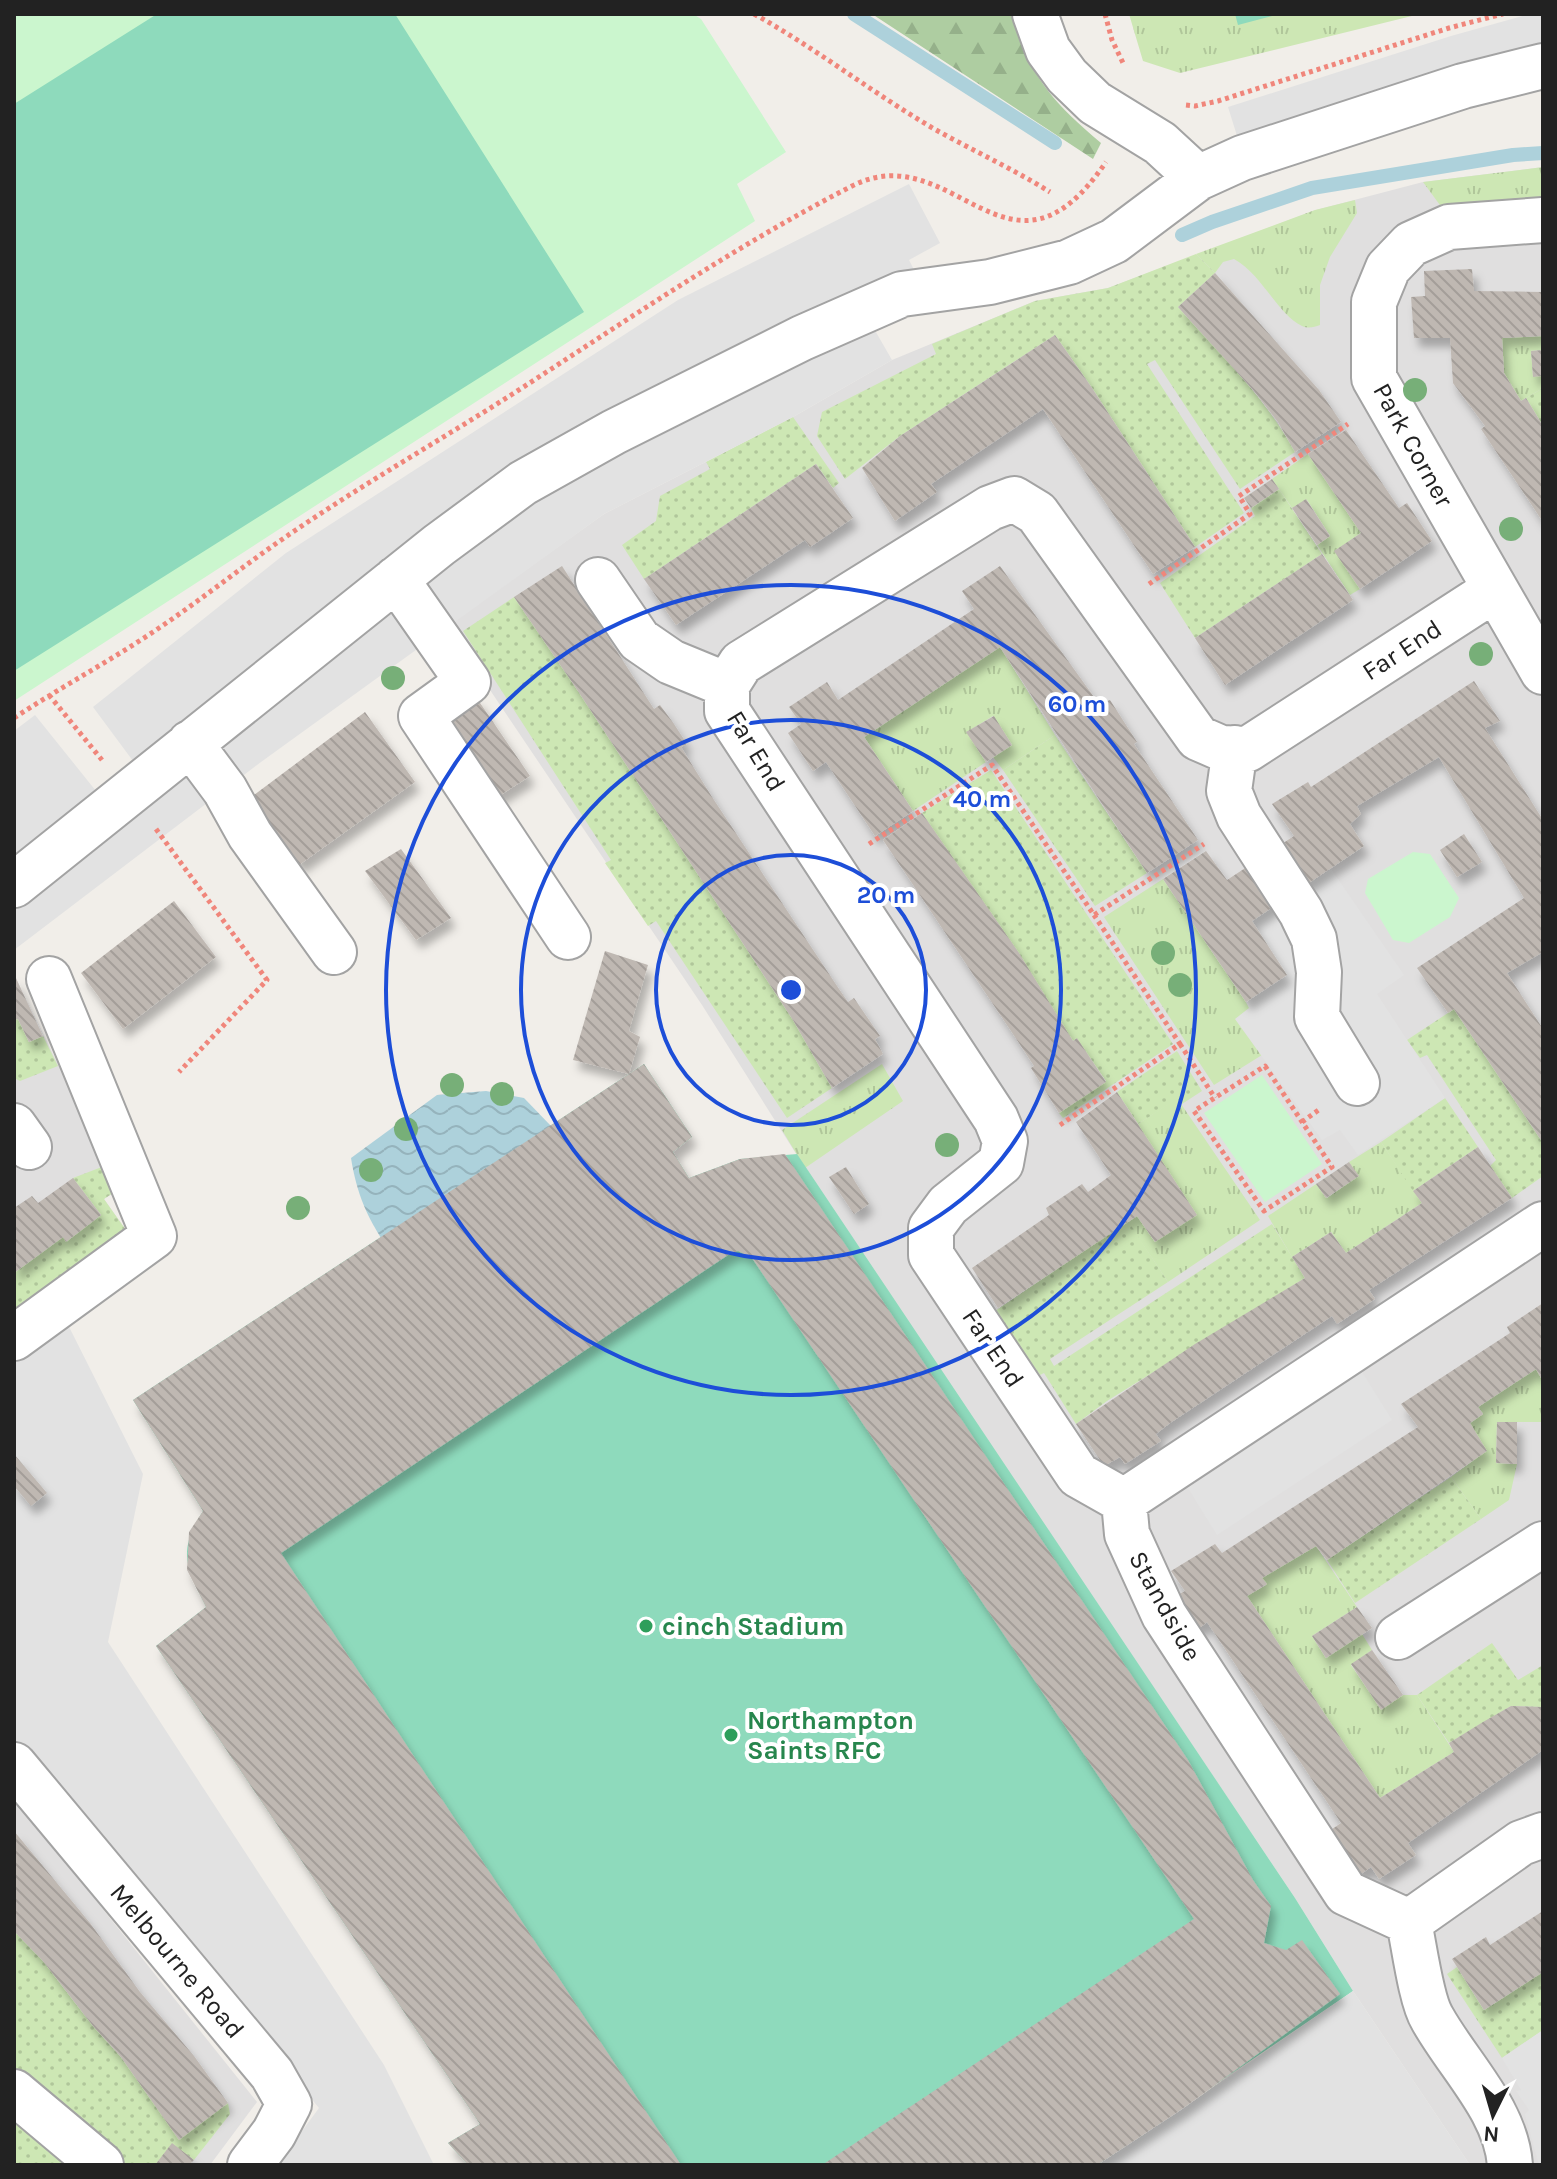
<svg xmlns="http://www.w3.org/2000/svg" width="1557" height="2179" viewBox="0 0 1557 2179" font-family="Karla,sans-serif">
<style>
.residential{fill:#e0dfdf}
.grass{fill:url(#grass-tufts)}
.forest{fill:url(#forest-firs)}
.park{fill:#cbf6ce}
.garden{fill:url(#garden-dots)}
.pitch{fill:#8edabc}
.parking{fill:#e2e2e2}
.water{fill:url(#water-waves)}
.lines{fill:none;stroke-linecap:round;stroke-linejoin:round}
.stream{stroke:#add1db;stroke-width:14}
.building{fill:url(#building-back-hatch);filter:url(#shadow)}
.minor-casing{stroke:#a3a3a3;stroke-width:48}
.path{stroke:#f0867b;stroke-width:5;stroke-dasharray:4 4;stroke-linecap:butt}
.minor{stroke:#fff;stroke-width:44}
.tree{fill:#77af78}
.ring{fill:none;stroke:#1d4ed8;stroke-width:4}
.leisure-dot{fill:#2e9e5b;stroke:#fff;stroke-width:3}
.labels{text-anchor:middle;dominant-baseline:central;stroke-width:8;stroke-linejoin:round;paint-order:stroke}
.street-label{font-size:26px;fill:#222;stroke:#fff}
.leisure-label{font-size:26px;font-weight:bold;fill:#27864d;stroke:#fff;text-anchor:start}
.centre{fill:#1d4ed8;stroke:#fff;stroke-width:4}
.ring-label{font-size:24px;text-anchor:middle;font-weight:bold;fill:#1d4ed8;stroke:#fff;stroke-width:8;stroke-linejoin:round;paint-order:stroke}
</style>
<defs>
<pattern id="grass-tufts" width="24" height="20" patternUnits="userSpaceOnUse" patternTransform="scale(2)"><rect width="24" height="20" fill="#cde7b4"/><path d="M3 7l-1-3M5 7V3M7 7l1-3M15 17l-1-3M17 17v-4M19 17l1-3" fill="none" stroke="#b0c69a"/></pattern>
<pattern id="forest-firs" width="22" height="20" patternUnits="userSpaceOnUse" patternTransform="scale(2)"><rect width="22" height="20" fill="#aecda1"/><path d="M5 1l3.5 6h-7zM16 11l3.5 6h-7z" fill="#95b08a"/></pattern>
<pattern id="garden-dots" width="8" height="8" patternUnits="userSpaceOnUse" patternTransform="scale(2)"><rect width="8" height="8" fill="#cde7b4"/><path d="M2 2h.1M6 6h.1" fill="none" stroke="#b0c69a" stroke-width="1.8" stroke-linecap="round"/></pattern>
<pattern id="water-waves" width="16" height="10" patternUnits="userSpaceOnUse" patternTransform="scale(2)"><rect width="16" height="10" fill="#add1db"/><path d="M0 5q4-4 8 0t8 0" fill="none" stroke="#95b3bc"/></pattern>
<pattern id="building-back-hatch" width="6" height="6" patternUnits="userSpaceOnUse" patternTransform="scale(2)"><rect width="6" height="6" fill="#bfb8b2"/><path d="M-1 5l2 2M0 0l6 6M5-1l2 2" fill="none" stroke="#a49e99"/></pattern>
<filter id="shadow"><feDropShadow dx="5" dy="9" stdDeviation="4" flood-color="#0004"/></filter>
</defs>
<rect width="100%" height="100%" fill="#f1eee9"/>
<path class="residential" d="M1543,167V2165H1470L1353,1991L1295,1898L805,1168L702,1005L447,626L604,514L793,417L892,360L1035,301L1108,288L1316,210L1423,182Z
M14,974L119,1189L104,1199L128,1233L14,1318Z
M14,1798L257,2102L210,2165H14Z"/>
<path class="grass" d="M1129,14H1420L1180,73L1143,61Z
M1543,167V204L1445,212L1423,182Z
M1355,200L1357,213L1330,257L1320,285V325C1314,327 1309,329 1302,326C1277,314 1262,274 1234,259L1223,262L1215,273L1196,254L1315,210Z
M1543,336V350L1531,351L1533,376H1543V388L1521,401L1504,373L1502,338Z
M1308,454L1361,533L1335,551L1360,589L1350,595L1317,545L1330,536L1307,500L1292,508L1272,479Z
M1000,647L1055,735L1003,770L993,757L1012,745L993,716L967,732L986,762L913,811L864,737Z
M1163,879L1250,1008L1236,1019L1262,1055L1214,1085L1104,917Z
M882,1064L903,1101L805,1168L782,1130Z
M1177,1098L1260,1220L1168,1282L1128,1222L1137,1216L1155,1242L1138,1124Z
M1381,1142L1422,1203L1346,1253L1331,1232L1292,1257L1268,1216L1316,1184L1327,1198L1358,1176L1349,1162Z
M1536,1369L1543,1381V1422H1497L1496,1463L1517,1464L1509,1500L1481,1519L1451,1477L1486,1451L1470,1423L1483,1414L1478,1407Z
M1316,1546L1357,1607L1312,1636L1326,1658L1362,1634L1372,1650L1351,1665L1381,1709L1403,1695H1417L1454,1752L1380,1798L1247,1596L1266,1585L1262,1578Z"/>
<path class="forest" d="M872,14H1011C1030,77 1052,101 1101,143L1093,159Z"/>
<path class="park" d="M14,14H693L701,19L786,152L737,184L755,221L14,701Z
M1413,852L1430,854L1459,898L1450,917L1409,943L1393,940L1365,893L1368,879Z
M1262,1075L1322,1164L1265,1202L1204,1113Z"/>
<path class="garden" d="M1196,254L1215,273L1178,307C1220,354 1265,397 1295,452L1240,489L1155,360L1147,364L1244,513L1195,547L1092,388L1055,335L900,436L845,479L817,436L822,412L936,354L932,344L1035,301L1108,288Z
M1543,388V426L1526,398Z
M793,417L839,483L833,488L816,464L644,579L622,545L656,521L660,496L710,469L706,462Z
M1279,489L1322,554L1195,638L1160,583L1255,516L1251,508Z
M514,597L578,691L793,1020L832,1088L787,1118L656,921L648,926L605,863L611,860L463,631Z
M1055,735L1147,873L1095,906L1003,770Z
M991,770L1173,1044L1063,1118L1059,1113L1106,1081L1077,1039L1073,1041L922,813Z
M1454,1009L1543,1143V1176L1512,1198L1490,1166L1496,1160L1427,1055L1420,1058L1407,1040Z
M18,1019L29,1042L43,1036L58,1066L20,1081L14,1078V1020Z
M1177,1051L1202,1091L1182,1104L1177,1099L1138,1124L1117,1092Z
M1445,1098L1478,1147L1413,1191L1381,1142Z
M107,1165L119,1189L104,1199L128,1233L14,1318V1273L63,1237L67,1241L101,1215L73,1178Z
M1128,1221L1168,1282L1050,1359L1054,1366L1272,1224L1305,1278L1107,1401L1076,1424L1044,1373L1040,1375L995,1311Z
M1451,1477L1481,1519L1355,1603L1327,1560Z
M1492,1643L1518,1680L1543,1665V1707L1511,1706L1449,1743L1417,1695Z
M14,1931L43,1961L93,2026L121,2057L179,2139L228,2103L230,2114L194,2160L172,2144L155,2165H117L14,2077Z
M1457,1967L1484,2010L1543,1972V2030L1502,2058L1447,1974Z
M14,2117L78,2165H14Z"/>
<path class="pitch" d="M157,14H395L584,312L14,671V104Z
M1235,14H1280L1238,25Z
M644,1064L692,1137L673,1152L689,1178L740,1159L797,1154L1295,1898L1353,1991L1097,2165H468L448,2143L480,2124L156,1646L206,1607C186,1567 177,1552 203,1511L133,1400Z"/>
<path class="parking" d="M1530,14H1543V88L1507,97L1255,174L1238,139L1228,107L1451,36Z
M909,184L940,243L909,260L932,305L873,327L892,360L793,417L604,514L261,762L14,950V731L35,715L96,791L133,761L93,707L286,553L678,300Z
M1331,869L1404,975L1377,994L1445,1098L1358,1155L1340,1130L1322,1140L1235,1019L1249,1008L1246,1002L1287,975L1252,921Z
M51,1291L143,1474L108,1642L384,2065L434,2165H277L319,2108L14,1741V1318Z
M1350,1353L1392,1420L1217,1535L1175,1467Z
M1353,1991L1470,2165H1097L1182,2109Z
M1543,2030V2165H1539L1525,2114L1529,2110L1516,2091L1521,2090L1502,2058Z"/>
<path class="water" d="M486,1091L524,1098L551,1126L381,1238C364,1211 356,1189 351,1158L437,1095Z"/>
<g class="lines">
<path class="stream" d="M854,14L1055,143
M1182,235L1212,222L1312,188L1513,155L1543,153"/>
</g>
<path class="building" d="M1472,269L1474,291L1543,292V336L1502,338L1504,373L1521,401L1526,398L1543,426V522L1481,429L1485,426L1453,383L1450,338H1414L1411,297L1425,296L1424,271Z
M1215,273L1319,390L1341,422L1295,452L1278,422L1254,391L1178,307Z
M1055,335L1092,388L1195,547L1153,574L1043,409L931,484L937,492L895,521L862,468L900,436Z
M1543,350V376L1533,377L1531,351Z
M1346,430L1399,508L1407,503L1432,541L1360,589L1334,551L1361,533L1308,454Z
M816,464L853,518L810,547L805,540L676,625L644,579Z
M1272,479L1279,489L1251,508L1244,498Z
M1306,499L1330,536L1317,545L1292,508Z
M1322,554L1353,600L1225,685L1195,638Z
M562,566L654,709L660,705L674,724L687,744L681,747L712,797L839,989L848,1002L854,998L880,1036L875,1039L883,1054L832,1088L793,1020L578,691L514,597Z
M1000,566L1099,704L1110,700L1137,742L1134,744L1198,840L1147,873L1000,647L864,737L913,811L875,836L826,762L813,771L788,733L801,724L789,707L827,682L838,700L974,609L962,591Z
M1474,681L1500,721L1485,728L1543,820V952L1507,973L1543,1029V1143L1454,1009L1448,1013L1417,968L1524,898L1439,757L1357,806L1361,814L1350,824L1364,846L1252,921L1287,975L1246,1002L1163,879L1206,851L1227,880L1294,836L1272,804L1308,782L1311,787Z
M476,697L530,776L496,798L444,720Z
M365,712L415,782L299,865L250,798Z
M994,716L1012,745L986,762L966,732Z
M922,813L1019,953L1073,1041L1077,1038L1106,1082L1059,1113L1031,1068L1034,1066L1015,1037L883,840Z
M1464,834L1482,862L1457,877L1440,850Z
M401,849L451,918L416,940L365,871Z
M174,901L216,957L123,1029L81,973Z
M605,951L648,965L629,1031L640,1037L629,1074L573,1060Z
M14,974L43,1036L29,1042L18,1019L14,1020Z
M644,1064L692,1137L673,1152L689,1178L740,1159L785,1154L1188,1760L1253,1880L1271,1906L1264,1943L1286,1950L1302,1940L1340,1994L1182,2109L1097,2165H822L1194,1919L752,1258L738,1251L728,1255L281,1553L681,2165H468L448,2143L480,2124L156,1646L206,1607L187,1570L189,1532L203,1511L133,1400Z
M1117,1092L1197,1215L1155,1242L1137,1216L998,1308L972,1268L1049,1215L1046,1208L1082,1184L1088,1192L1111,1175L1076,1122Z
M1478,1147L1512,1198L1369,1290L1375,1299L1337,1324L1332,1316L1170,1423L1156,1434L1161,1441L1125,1464L1120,1457L1104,1466L1076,1424L1195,1344L1305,1278L1292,1257L1331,1232L1346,1253L1422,1203L1413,1191Z
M1349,1162L1359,1176L1326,1198L1316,1184Z
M846,1167L869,1204L854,1214L829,1177Z
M73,1178L101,1215L66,1242L63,1237L14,1273V1208L32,1196L38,1203Z
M1543,1303V1376L1541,1378L1536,1369L1478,1407L1483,1414L1470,1423L1487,1451L1327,1560L1316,1546L1262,1578L1267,1584L1247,1596L1380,1798L1454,1752L1449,1743L1483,1722L1511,1706L1543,1707V1750L1408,1843L1416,1855L1379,1879L1371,1867L1358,1876L1328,1832L1341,1823L1207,1622L1196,1631L1173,1597L1185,1591L1171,1571L1215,1544L1222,1553L1418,1427L1401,1404L1510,1333L1507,1327Z
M1497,1422H1517V1464L1496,1463Z
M14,1454L47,1493L31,1506L14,1486Z
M1357,1607L1372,1628L1326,1658L1312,1636Z
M1372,1650L1403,1695L1381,1710L1351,1664Z
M14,1831L90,1923L140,1992L194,2056L228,2103L179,2140L121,2057L93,2026L43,1961L14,1931Z
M1543,1911V1972L1484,2010L1452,1959L1486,1937L1490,1945Z
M172,2143L194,2160L189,2165H155Z"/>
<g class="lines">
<defs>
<path id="minor" d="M1035,14L1048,50L1067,76L1095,103L1160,143L1198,178
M1543,220L1449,227L1411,244L1388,268L1374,302V378L1543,672
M396,579L468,682L421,716L568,937
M598,580L639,640L671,662L727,685
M190,743L225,790L250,835L334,952
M1235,748L1229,791L1239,816L1301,912L1314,939L1319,972L1317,1017L1357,1083
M14,885L439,545L523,483L614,432L802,338L902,294L990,282L1069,262L1114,241L1198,178L1242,158L1463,86L1543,66
M14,1126L29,1147
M1543,1224L1124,1501L1127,1534L1164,1615L1346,1893L1409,1922L1521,1843L1543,1835
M14,1338L154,1236L49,979
M1124,1501L1078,1475L931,1255V1228L948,1205L1001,1163L1005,1141L996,1119L727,711V685L741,663L990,508L1014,499L1037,513L1198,738L1221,748L1248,749L1494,590
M1398,1637L1543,1544
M14,1765L272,2074L289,2104L274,2133L250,2165
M1409,1922C1414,1945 1421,2000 1432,2018C1458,2065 1506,2110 1510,2165
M14,2092L101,2165"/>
</defs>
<use href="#minor" class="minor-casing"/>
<path class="path" d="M754,14C817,49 874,94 936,130C974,151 1013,169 1050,192
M1105,14L1112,40L1124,65
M1186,105L1195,106L1218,101L1449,28L1503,14
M1149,584L1250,514L1239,496L1348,424
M49,695L102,760
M14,718C61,687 110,661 156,630C201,600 243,566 287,536C360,486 437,442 511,395C623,323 733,247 852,186C954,134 1009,305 1106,162
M156,829L267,980L179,1072
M869,844L992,765L1094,915L1204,844
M1180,1044L1215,1098
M1265,1066L1332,1167L1264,1211L1194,1111Z
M1302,1122L1320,1109
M1060,1125L1180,1044L1094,915"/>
<use href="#minor" class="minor"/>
</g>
<g class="tree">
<circle cx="1415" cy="390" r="12"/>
<circle cx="1511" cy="529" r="12"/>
<circle cx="1481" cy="654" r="12"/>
<circle cx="393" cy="678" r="12"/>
<circle cx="1163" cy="953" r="12"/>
<circle cx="1180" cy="985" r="12"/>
<circle cx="452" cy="1085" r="12"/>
<circle cx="502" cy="1094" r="12"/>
<circle cx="406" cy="1129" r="12"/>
<circle cx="947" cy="1145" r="12"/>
<circle cx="371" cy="1170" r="12"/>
<circle cx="298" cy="1208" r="12"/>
</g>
<g class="ring">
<circle cx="791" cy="990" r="135"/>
<circle cx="791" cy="990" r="270"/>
<circle cx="791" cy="990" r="405"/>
</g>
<g class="leisure-dot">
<circle cx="646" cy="1626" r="8"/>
<circle cx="731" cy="1735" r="8"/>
</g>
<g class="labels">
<g class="street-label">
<text transform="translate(1413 445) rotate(61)">Park Corner</text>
<text transform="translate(1402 650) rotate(-33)">Far End</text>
<text transform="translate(756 751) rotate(59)">Far End</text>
<text transform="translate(993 1348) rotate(56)">Far End</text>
<text transform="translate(1165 1606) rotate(61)">Standside</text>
<text transform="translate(177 1961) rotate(50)">Melbourne Road</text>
</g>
<g class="leisure-label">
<text x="662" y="1626">cinch Stadium</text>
<text x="747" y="1720">Northampton<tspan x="747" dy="30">Saints RFC</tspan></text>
</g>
</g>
<circle cx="791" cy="990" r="12" class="centre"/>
<g class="ring-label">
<text x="1077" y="712">60 m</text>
<text x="982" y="807">40 m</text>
<text x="886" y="903">20 m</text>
</g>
<rect width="1557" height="2179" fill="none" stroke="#222222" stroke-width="32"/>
<g transform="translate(1493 2115) rotate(185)" stroke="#ffffff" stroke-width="6" paint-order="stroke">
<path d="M0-6L14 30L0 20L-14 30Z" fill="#222222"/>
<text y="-12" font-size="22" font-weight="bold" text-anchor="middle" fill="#222222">N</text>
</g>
</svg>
